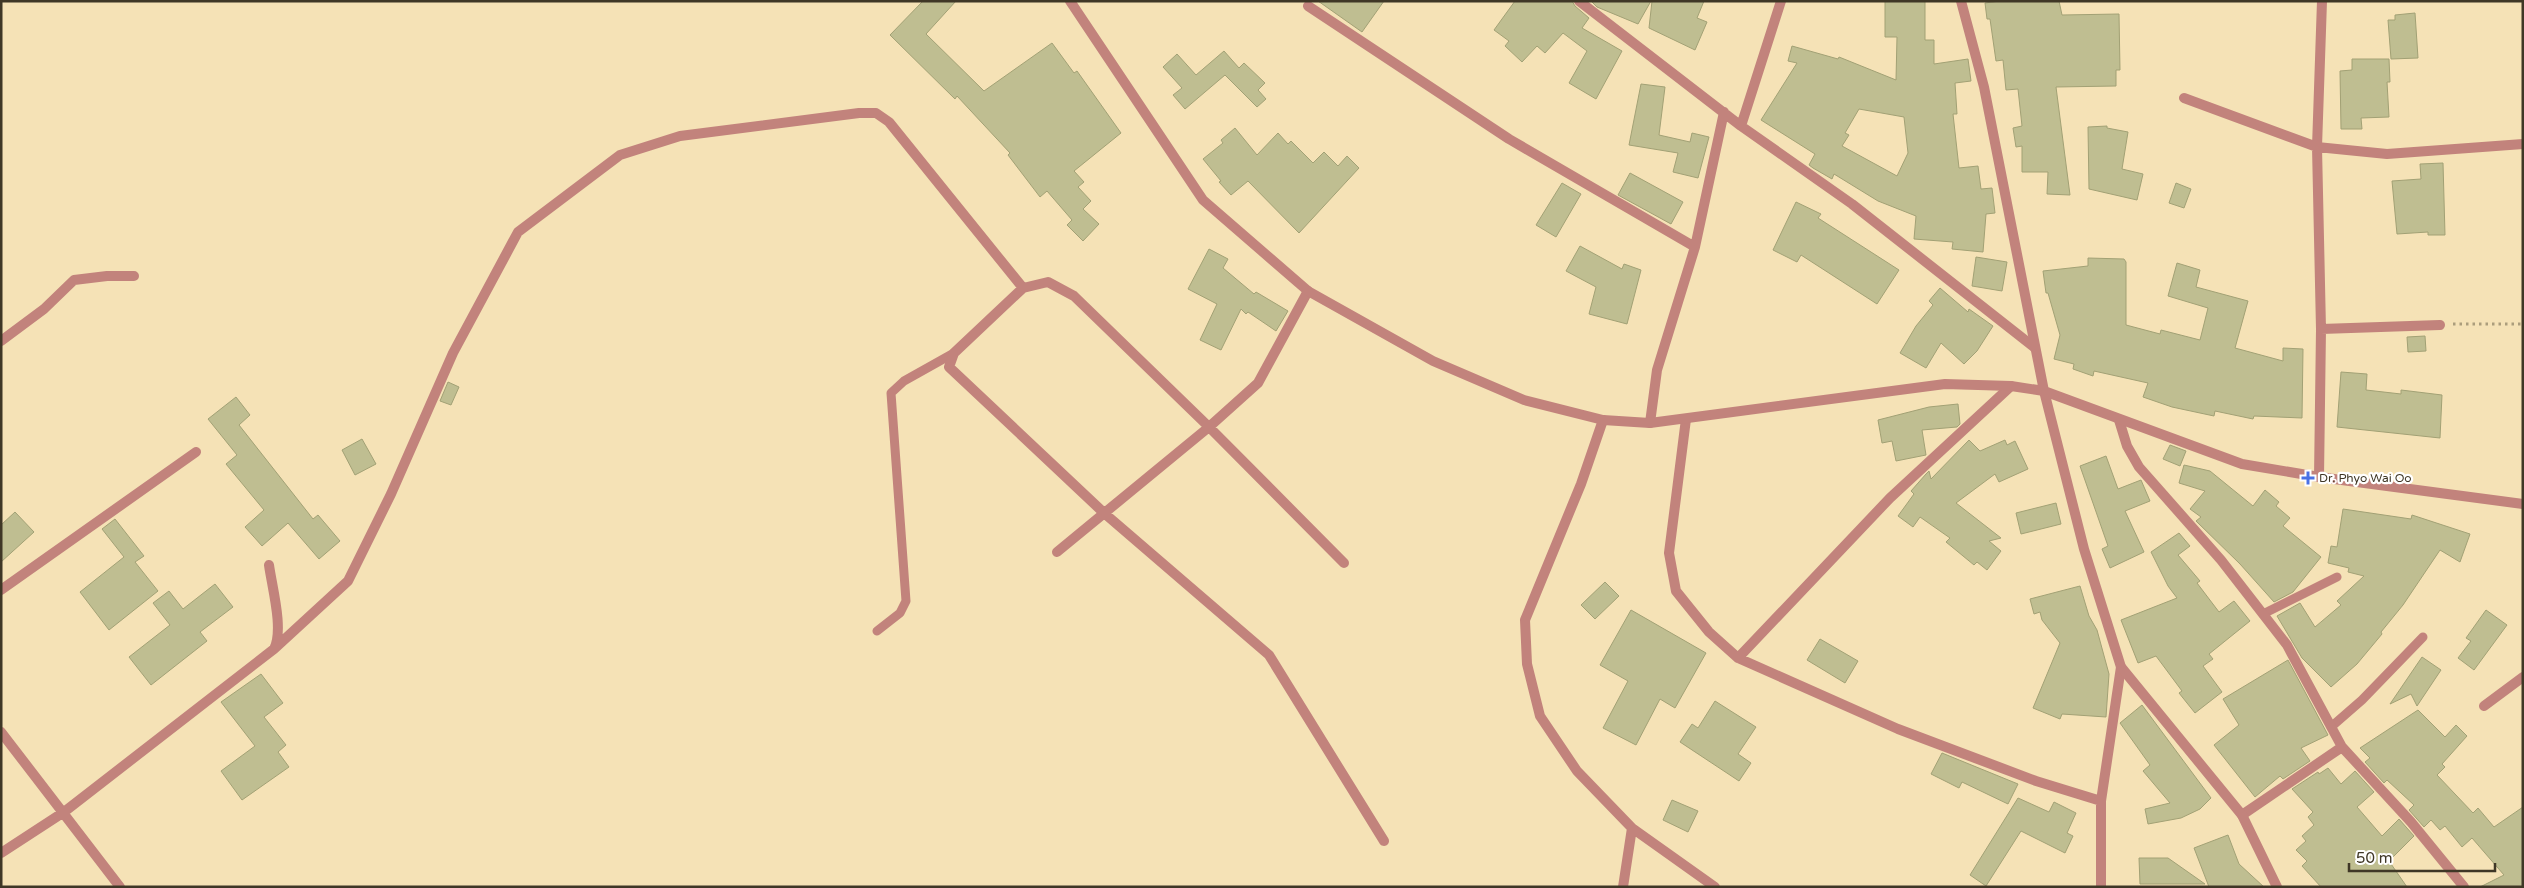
<svg xmlns="http://www.w3.org/2000/svg" width="2524" height="888" viewBox="0 0 2524 888" font-family="'Varela Round',sans-serif">
<style>
.building{fill:#bfbe91;stroke:#a2a175;fill-rule:evenodd}
.lines{fill:none;stroke-linecap:round;stroke-linejoin:round}
.path{stroke:#ab9d7c;stroke-width:3;stroke-dasharray:2.5 4;stroke-linecap:butt}
.service{stroke:#c2837c;stroke-width:9}
.minor{stroke:#c2837c;stroke-width:10}
.tertiary{stroke:#c2837c;stroke-width:10}
.poi-dot{fill:#4a71e4;stroke:#fff;stroke-width:2}
.labels{text-anchor:middle;dominant-baseline:central;stroke-width:4.5;stroke-linejoin:round;paint-order:stroke}
.poi-label{font-size:12px;fill:#3f3726;stroke:#fff;text-anchor:start}
</style>
<rect width="100%" height="100%" fill="#f5e2b6"/>
<path class="building" d="M923,1H956L926,34L984,91L1052,43L1074,73L1077,71L1121,133L1074,171L1084,182L1078,187L1091,201L1083,209L1099,224L1083,241L1067,225L1072,220L1047,191L1040,197L1008,155L1010,153L957,96L955,99L890,35Z
M1318,1H1384L1362,32Z
M1515,1H1572L1575,6L1589,18L1582,28L1622,51L1596,99L1569,83L1587,51L1563,33L1545,53L1537,46L1522,62L1505,46L1509,41L1494,30Z
M1591,1H1651L1638,24L1597,7Z
M1652,1H1704L1697,18L1707,22L1695,50L1649,28Z
M1885,1H1925V40H1934V64L1968,59L1971,81L1955,83L1957,114H1953L1959,168L1978,166L1981,189L1992,188L1995,213L1986,214L1983,252L1952,249L1953,242L1914,239L1916,216L1878,201L1834,174L1832,179L1813,168L1809,165L1815,154L1761,120L1797,63L1788,61L1792,46L1838,59L1839,57L1896,80L1897,37H1885ZM1859,109L1904,117L1908,153L1897,176L1842,146L1849,135L1845,133Z
M2000,1H2059L2062,15L2119,14L2120,70H2116V86L2056,87L2070,195L2047,194L2048,172H2022V146L2016,147L2013,128L2022,126L2018,89L2006,90L2003,60L1996,61L1990,19H1987L1985,3Z
M2415,13L2418,58L2391,59L2388,20H2395V15Z
M1224,51L1239,68L1244,63L1265,83L1258,90L1266,99L1257,107L1225,75L1185,109L1173,95L1182,88L1163,67L1177,54L1196,75Z
M2352,59H2389L2390,82H2387L2389,117L2361,118L2362,129H2341L2340,71L2352,70Z
M1641,84L1665,87L1659,135L1690,142L1692,133L1709,137L1698,178L1673,172L1678,153L1629,145Z
M2107,126V128L2128,132L2122,169L2143,174L2137,200L2089,189L2088,127Z
M1235,128L1257,155L1278,133L1288,144L1291,141L1313,163L1324,152L1338,166L1347,156L1359,168L1299,233L1248,181L1231,195L1219,182L1221,181L1203,159L1223,143L1221,140Z
M2443,163L2445,235H2428V232L2397,234L2392,181L2421,179L2420,164Z
M1630,173L1683,202L1671,224L1618,195Z
M1562,183L1581,194L1556,237L1536,225Z
M2176,183L2191,189L2184,208L2169,203Z
M1796,202L1821,214L1818,218L1899,270L1877,304L1801,255L1797,262L1773,250Z
M1580,246L1622,269L1624,264L1641,270L1627,324L1589,314L1596,287L1566,271Z
M1209,249L1228,259L1223,268L1254,294L1256,292L1288,311L1276,331L1248,312L1246,314L1241,309L1221,350L1200,340L1217,304L1188,289Z
M1976,257L2007,262L2002,291L1972,286Z
M2088,258L2124,259L2126,262V325L2160,334L2161,330L2200,340L2208,308L2168,296L2177,263L2200,270L2196,287L2248,301L2235,348L2283,361V348L2303,349L2302,418L2254,416L2253,419L2215,411L2214,416L2172,407L2143,397L2148,383L2094,371L2093,376L2073,369L2074,364L2054,359L2060,335L2048,293H2046L2043,271L2088,266Z
M1940,288L1968,312L1969,309L1993,326L1977,351L1964,364L1941,343L1926,368L1900,353L1916,326L1933,305L1929,301Z
M2425,336L2426,351L2408,352L2407,337Z
M2341,372L2367,374L2366,390L2401,394V390L2442,395L2440,438L2337,427Z
M448,382L459,387L451,405L440,401Z
M236,397L250,415L239,425L313,519L318,515L340,541L319,559L288,523L262,546L245,527L264,510L226,464L237,455L208,419Z
M1958,404L1960,424L1957,427L1922,430L1926,455L1896,461L1892,441L1882,443L1878,420L1929,407Z
M362,439L376,464L355,475L342,450Z
M1969,440L1980,451L2005,440L2007,445L2015,441L2028,469L1999,482L1995,474L1956,503L2001,538L1989,541L2001,551L1987,570L1977,562L1974,565L1946,542L1950,538L1920,517L1913,527L1898,516L1914,494L1911,491L1926,474L1929,471L1931,479Z
M2170,445L2186,451L2180,466L2163,459Z
M2106,456L2118,489L2141,480L2150,501L2125,511L2144,552L2110,568L2102,549L2108,546L2080,466Z
M2184,465L2210,471L2253,506L2265,490L2279,502L2276,506L2290,518L2283,526L2321,557L2293,592L2274,602L2240,564L2196,521L2201,517L2190,509L2205,491L2179,483Z
M2056,503L2061,524L2021,534L2016,513Z
M2343,509L2411,519L2412,515L2470,534L2460,562L2440,550L2403,605L2381,632L2382,634L2357,664L2331,687L2302,658L2277,616L2300,603L2315,627L2341,605L2337,601L2364,576L2348,572L2349,568L2328,563L2331,546L2337,547Z
M15,512L34,532L1,562V525Z
M115,519L144,556L135,562L158,591L109,630L80,592L124,557L102,529Z
M2179,533L2190,546L2178,555L2200,581L2197,583L2219,612L2234,601L2250,621L2209,654L2213,659L2203,666L2222,692L2195,713L2179,693L2182,691L2156,656L2138,663L2121,620L2177,598L2168,586L2151,552Z
M1605,582L1619,596L1595,619L1581,605Z
M215,584L233,607L200,632L207,641L151,685L129,657L170,625L153,603L169,591L183,609Z
M2080,586L2089,616L2097,630L2109,674L2106,717L2062,714L2060,719L2033,708L2060,643L2042,620L2040,612L2034,614L2030,599Z
M1631,610L1706,653L1675,708L1660,699L1636,745L1603,728L1628,681L1600,665Z
M2486,610L2507,625L2474,670L2458,658L2471,641L2466,638Z
M1820,639L1858,661L1845,683L1807,660Z
M2422,657L2441,670L2417,706L2411,694L2390,704Z
M2288,660L2328,735L2301,748L2310,761L2283,779L2280,776L2255,797L2214,745L2239,725L2223,699Z
M261,674L283,703L264,717L286,745L278,752L289,767L242,800L221,771L255,746L221,702Z
M1715,701L1756,727L1738,754L1751,763L1739,781L1680,742L1692,724L1698,728Z
M2142,705L2211,798L2200,809L2181,818L2148,824L2145,809L2170,803L2143,771L2150,765L2120,723Z
M2418,710L2445,737L2456,725L2467,736L2442,764L2445,767L2437,775L2473,813L2478,808L2494,827L2523,807V887H2480L2504,875L2472,838L2462,847L2445,826L2440,830L2431,820L2424,827L2409,810L2414,805L2387,780L2384,783L2365,762L2370,758L2360,748Z
M1942,753L2018,784L2008,804L1962,782L1959,788L1931,774Z
M2328,768L2341,784L2355,771L2374,792L2357,807L2382,836L2399,819L2414,836L2389,861L2407,887H2321L2302,866L2307,861L2296,850L2306,841L2302,836L2314,825L2308,817L2313,812L2292,789L2318,772L2319,774Z
M2018,798L2049,812L2054,802L2076,813L2067,833L2073,836L2065,853L2021,831L1986,886L1970,875Z
M1672,800L1698,811L1688,832L1663,820Z
M2228,835L2239,864L2264,887H2209L2194,848Z
M2139,858H2168L2205,884H2140Z"/>
<g class="lines">
<path class="path" d="M2453,324H2523"/>
<path class="service" d="M2263,614L2337,577
M877,631L900,613L906,601L891,393L904,381L954,353
M2331,727L2362,700L2423,637"/>
<path class="minor" d="M1579,1L1741,126L1852,204L2034,347
M1308,6L1509,139L1695,247
M2184,98L2317,147L2387,154L2523,144
M1741,126L1781,1
M1023,288L954,353L949,367L1104,513L1269,655L1384,841
M2321,329L2440,325
M1,341L44,309L74,280L107,276H134
M1686,419L1669,553L1676,591L1709,632L1738,658L1898,729L2036,781L2101,801
M1603,420L1581,484L1525,620L1527,664L1540,716L1577,771L1632,828L1715,887
M2119,420L2127,446L2139,467L2221,560L2287,645L2342,747L2411,822L2464,887
M1650,423L1657,370L1695,247L1724,112
M2319,477L2321,329L2317,147L2322,1
M1057,552L1209,427L1258,383L1308,291
M1,590L196,452
M274,649L348,581L391,494L453,353L518,232L620,155L680,136L859,113H876L889,122L1023,288L1048,282L1074,296L1209,427L1344,563
M1738,658L1890,498L2011,386
M2484,706L2523,677
M1,732L120,887
M2242,815L2342,747
M1,853L64,812L274,649C284,630 272,587 269,565
M1623,887L1632,828
M2101,887V801L2121,667"/>
<path class="tertiary" d="M1070,1L1203,200L1308,291L1433,361L1524,400L1603,420L1650,423L1945,384L2011,386L2044,391L2242,464L2319,477L2523,504
M1961,1L1984,87L2044,391L2084,549L2121,667L2242,815L2277,887"/>
</g>
<path class="poi-dot" d="M2305.5 470.5h5v5h5v5h-5v5h-5v-5h-5v-5h5z"/>
<g class="labels">
<g class="poi-label">
<text x="2319" y="478">Dr. Phyo Wai Oo</text>
</g>
</g>
<rect width="2524" height="888" fill="none" stroke="#3f3726" stroke-width="5"/>
<path d="M2349 863v8h146v-8" fill="none" stroke="#3f3726" stroke-width="2.5"/>
<text x="2356" y="863" font-size="15" fill="#3f3726" stroke="#ffffff" stroke-width="4" paint-order="stroke">50 m</text>
</svg>
